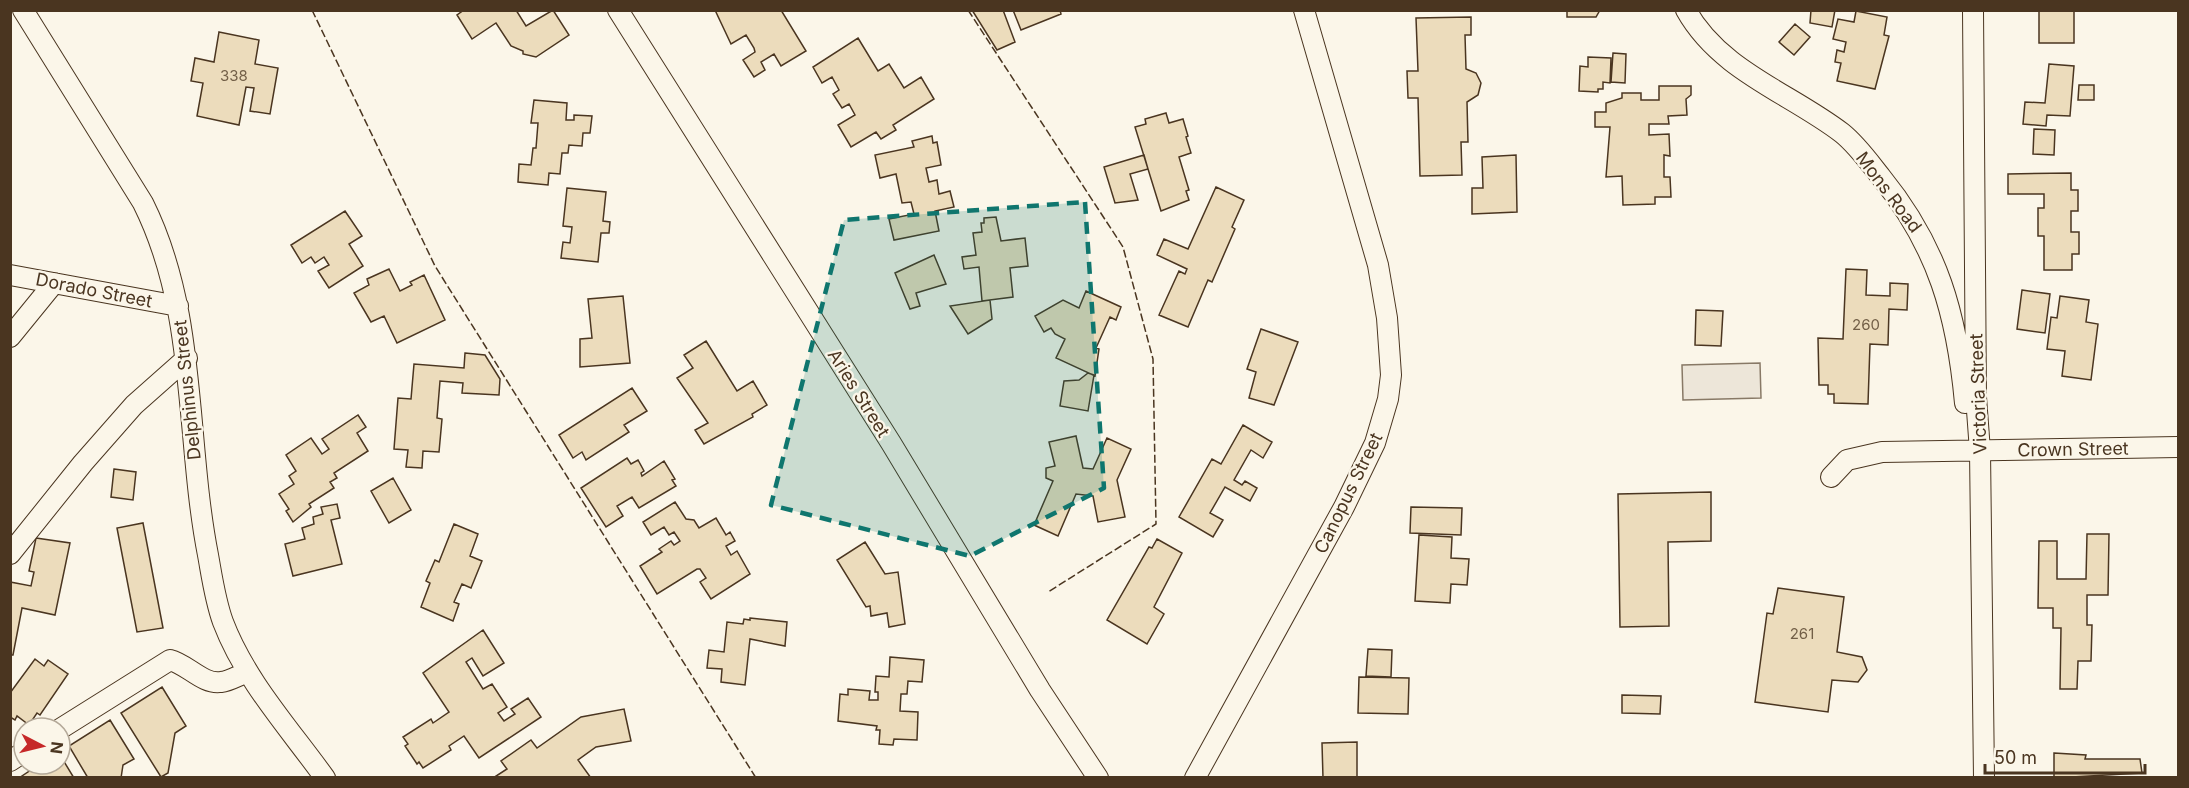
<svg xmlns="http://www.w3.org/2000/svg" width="2189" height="788" viewBox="0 0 2189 788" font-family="Inter,sans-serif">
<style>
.green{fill:#ede6d9;stroke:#887966;stroke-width:1.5}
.building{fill:#ecdcbc;stroke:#4a3520;stroke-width:1.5}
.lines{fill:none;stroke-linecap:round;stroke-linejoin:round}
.minor-casing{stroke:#4a3520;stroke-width:22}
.minor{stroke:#fbf6e9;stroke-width:20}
.fence{stroke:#4a3520;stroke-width:1.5;stroke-dasharray:8 3;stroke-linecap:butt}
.marked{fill:#0f766e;fill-opacity:0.2;stroke:#0f766e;stroke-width:4.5;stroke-dasharray:12 8;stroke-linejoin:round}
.labels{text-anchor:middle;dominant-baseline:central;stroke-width:4.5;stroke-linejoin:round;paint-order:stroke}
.number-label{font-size:15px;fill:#725f47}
.street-label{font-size:18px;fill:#4a3520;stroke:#fbf6e9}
</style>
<rect width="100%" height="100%" fill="#fbf6e9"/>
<path class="green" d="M1760,363L1761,398L1683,400L1682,365Z"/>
<path class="building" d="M464,10H516L526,26L553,10L569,35L536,57L523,54V51L511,46L496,23L472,39L457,15Z
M715,10H781L806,51L781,66L774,54L761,62L765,70L754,77L743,60L755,52L754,48L746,35L731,44Z
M972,10H1003L1015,42L997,50Z
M1013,10H1060L1061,14L1021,30Z
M1567,10H1600L1596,17H1567Z
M1811,10H1835L1832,27L1810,23Z
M2039,10H2074V43H2039Z
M1856,11L1887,17L1884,35L1889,36L1875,89L1837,81L1841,63L1835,62L1837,50L1844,52L1846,42L1833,39L1838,19L1854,22Z
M1471,17V35H1465L1466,69L1476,73L1481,83L1478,95L1467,102L1468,142H1461L1462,175L1420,176L1418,98H1408L1407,71H1418L1416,18Z
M1795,24L1810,37L1794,55L1779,42Z
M219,32L259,40L255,64L278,68L270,114L250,111L254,88L246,87L239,125L197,116L203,83L191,81L195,58L214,62Z
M858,38L878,71L889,64L904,88L921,77L934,99L893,125L896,130L881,139L876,132L851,147L838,125L855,115L849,104L842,108L833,94L839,90L832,77L822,83L813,67Z
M1613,53L1626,54L1625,83L1611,82Z
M1588,57L1611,58L1610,83L1603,82V89H1598V92L1579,91L1580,66L1588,67Z
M2049,64L2074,66L2070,116L2047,115L2046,126L2023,124L2025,102L2045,103Z
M2079,85H2094V100H2078Z
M1659,86H1691V95L1686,99L1687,115L1668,116L1669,124H1649V135L1669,134L1670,156L1664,155V177H1670L1671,197H1655V204L1623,205L1622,176L1606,177L1610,127H1595V112H1606V103L1622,98V93H1641V100H1659Z
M534,100L567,103L566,120H574V115L592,116L590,133H583L582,146L569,145L568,153H562L560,174L549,173L548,185L518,182L519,164L531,165L533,148H536L538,123H531Z
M1166,113L1169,123L1183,119L1188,136L1186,137L1191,153L1179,157L1189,190L1186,191L1189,200L1161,211L1135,127L1146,124L1145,119Z
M2034,129L2055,130L2054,155L2033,154Z
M932,136L933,143L937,142L941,165L926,168L929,182L937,180L939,194L950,191L954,207L935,211L939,231L894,240L889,219L914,214L911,202L902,203L896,174L880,178L875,155L914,147L912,141Z
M1144,155L1148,169L1130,174L1138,200L1115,203L1104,167Z
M1516,155L1517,212L1472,214V188H1483L1482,157Z
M2071,173V190H2078V211H2071V232H2079V254H2072V270H2044V236H2038V208H2044V194H2008V174Z
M1216,187L1244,200L1232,227L1235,229L1212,282L1208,280L1188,327L1159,315L1179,271L1185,274L1187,269L1157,255L1164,239L1188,249Z
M567,188L606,192L603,221L610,222L609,233H601L598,262L561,258L563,242L570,243L572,227L563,226Z
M345,211L362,236L349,244L363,266L329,288L318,271L329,265L324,257L315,263L311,257L302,263L291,245Z
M996,217L1001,241L1025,238L1028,266L1010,268L1013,297L982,301L979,267L964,269L962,257L976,255L973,233L982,232L981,223H984V218Z
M934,255L946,284L916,293L920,306L910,309L895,273Z
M389,269L400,291L412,285L410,282L424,275L445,320L397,343L384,316L371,322L354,293L369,285L367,279Z
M1846,269L1867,270L1866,295L1890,296V283L1908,284L1907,310L1889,309L1888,345L1870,344L1868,404L1834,403V394H1828V385H1819L1818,338L1843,339Z
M2022,290L2050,294L2045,333L2017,329Z
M1086,291L1121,307L1116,320L1110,317L1096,348L1099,349L1095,376L1056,358L1065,339L1055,334L1051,328L1044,332L1035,316L1063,300L1079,308Z
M623,296L630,363L580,367V339L592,338L588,299Z
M2060,296L2089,300L2086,322L2098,324L2091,380L2062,376L2065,351L2047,349L2051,317L2057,318Z
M990,300L992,319L968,334L950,306Z
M1696,310L1723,311L1721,346L1695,345Z
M1261,329L1298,342L1274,405L1249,398L1256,372L1247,369Z
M706,341L737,391L753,381L767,405L752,414L753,417L704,444L695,430L708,423L677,378L693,368L684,355Z
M465,353L485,355L500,379L499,395L462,393L463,383L440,381L437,418L442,419L439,452L423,451L422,468L406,467L408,450L394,449L398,398L411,399L414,364L464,368Z
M1088,373L1094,375L1088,411L1060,406L1064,381L1079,380Z
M632,388L647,411L624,425L629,432L586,460L582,452L573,458L559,435Z
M358,415L366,427L357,433L368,451L334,473L337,478L330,482L334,488L309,504L311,507L293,522L286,511L289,509L279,494L294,484L289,476L296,471L286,455L311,438L322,454L329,449L322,439Z
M1243,425L1272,442L1263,458L1251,450L1234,480L1242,485L1245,481L1257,488L1250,501L1225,487L1210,513L1223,520L1213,537L1179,517L1212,459L1221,464Z
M1076,436L1083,468L1093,469L1107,438L1131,449L1117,480L1125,517L1098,522L1093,496L1076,494L1058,536L1034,525L1053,481L1046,478V468L1055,466L1049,442Z
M627,458L631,464L638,460L644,471L641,473L642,476L664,461L675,479L672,480L676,486L639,508L632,497L617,506L623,516L606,527L581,488Z
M114,469L136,472L133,500L111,497Z
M393,478L411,510L389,523L371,491Z
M1711,492V541L1668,542L1669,626L1620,627L1618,494Z
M675,502L686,519L694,520L699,528L716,518L726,535L730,532L735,541L726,546L731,555L737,551L750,574L711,599L700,582L706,578L700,569H697L657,594L640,566L662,552L659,549L671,541L674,545L680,541L674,532L669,535L664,527L651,535L643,522Z
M337,504L340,518L331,520L342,564L293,576L285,544L305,539L302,528L314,524L313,517L323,514L321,507Z
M1411,507L1462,508L1461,535L1410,533Z
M143,523L163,628L137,632L117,528Z
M454,524L478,534L470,556L482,561L471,588L462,584L454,602L459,604L453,621L421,607L430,583L426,581L435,560L439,562Z
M2087,534H2109L2108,595H2087V625H2092L2091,661H2078L2077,689H2060L2061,628H2053V608H2038L2039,541H2057V579H2086Z
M1419,535L1452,537L1451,558L1469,559L1467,585L1451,584L1450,603L1415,601Z
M36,538L70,543L55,615L22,608L13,655H10V582L31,586L34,572L29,571Z
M1157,539L1182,553L1154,607L1164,614L1147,644L1107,620L1149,547L1152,548Z
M865,542L885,574L898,572L905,624L889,627L887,613L871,616L870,606L866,607L837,560Z
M1778,588L1844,597L1837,652L1862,657L1867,670L1858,682L1832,680L1828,712L1755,702L1767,613L1773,614Z
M750,618L787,622L785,646L750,639L745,685L721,682L722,669L707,668L709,650L724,652L727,622L743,624L744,619L750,620Z
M483,630L504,663L483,676L472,658L466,662L483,689L492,684L507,707L498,713L504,721L515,714L511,709L528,698L541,717L479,758L464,736L449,746L451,750L423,768L419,762L417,764L405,746L408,744L403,737L431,719L433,723L449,712L423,673Z
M1368,649L1392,650L1391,677L1366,676Z
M890,657L924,660L922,682L908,681L907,694H901L900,711L918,712L917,740L894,739L893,745L879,744L880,730H876L877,726L838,721L840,694L848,695V689L870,691L869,700H878V692H875L876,676L889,677Z
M35,659L44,666L48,660L68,674L40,715L37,713L29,725L17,716L15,720L10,717V693Z
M1359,677L1409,678L1408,714L1358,713Z
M162,687L186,726L175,733L168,773L161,777L121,713Z
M1622,695L1661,696L1660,714L1622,713Z
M624,709L631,741L596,747L578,760L591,778H493L507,769L501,761L531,740L537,748L581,717Z
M110,720L134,759L123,765L121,778H88L69,746Z
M1357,742V778H1323L1322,743Z
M2054,753L2086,755L2085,759H2140L2142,773L2054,778Z
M60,755L74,778H19L40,764H60Z"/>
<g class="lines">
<defs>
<path id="minor" d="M23,10L143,203C198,313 185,437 208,555C212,577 215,600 223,622C245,680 289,728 325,778
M618,10L891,443L1040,690L1098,778
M1686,10C1720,71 1790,93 1842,133C1857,145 1869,162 1881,177C1938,247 1957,315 1965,403
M1973,10L1976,397L1980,451L1984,778
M10,275L178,306
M10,337L54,283
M1831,477L1847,460L1882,452L2178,447
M10,554L83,463L134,405L187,358
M60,729L170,660C187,664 203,685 221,682C230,681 239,675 248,672
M10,761L24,752
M1195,778L1344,507L1375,443L1388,399L1391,375L1387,318L1378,265L1304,10"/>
</defs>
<use href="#minor" class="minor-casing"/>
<use href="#minor" class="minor"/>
<path class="fence" d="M312,10L435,266L756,778
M968,10L1123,247L1153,359L1156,524L1048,592"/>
</g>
<path class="marked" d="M1085,202L1104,488L970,556L771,505L844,220Z"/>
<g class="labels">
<g class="number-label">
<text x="234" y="75">338</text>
<text x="1866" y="324">260</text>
<text x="1802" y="633">261</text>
</g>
<g class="street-label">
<text transform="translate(1889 192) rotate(53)">Mons Road</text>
<text transform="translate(94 290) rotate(11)">Dorado Street</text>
<text transform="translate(187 390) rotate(-96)">Delphinus Street</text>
<text transform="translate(859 393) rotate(58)">Aries Street</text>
<text transform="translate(1978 394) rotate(-92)">Victoria Street</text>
<text transform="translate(2073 449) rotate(-1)">Crown Street</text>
<text transform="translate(1348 493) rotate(-64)">Canopus Street</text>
</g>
</g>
<rect width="2189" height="788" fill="none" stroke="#4a3520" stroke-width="24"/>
<g transform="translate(42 746) rotate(97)"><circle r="28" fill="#fbf6e9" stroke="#b4a999" stroke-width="1.5"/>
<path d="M0-4.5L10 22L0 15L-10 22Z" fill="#c62828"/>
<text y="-9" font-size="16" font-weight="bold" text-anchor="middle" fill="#4a3520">N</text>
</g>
<path d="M1985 764v9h160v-9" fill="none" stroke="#4a3520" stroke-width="3"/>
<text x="1994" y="764" font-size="18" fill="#4a3520" stroke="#fbf6e9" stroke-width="4.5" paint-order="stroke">50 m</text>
</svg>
